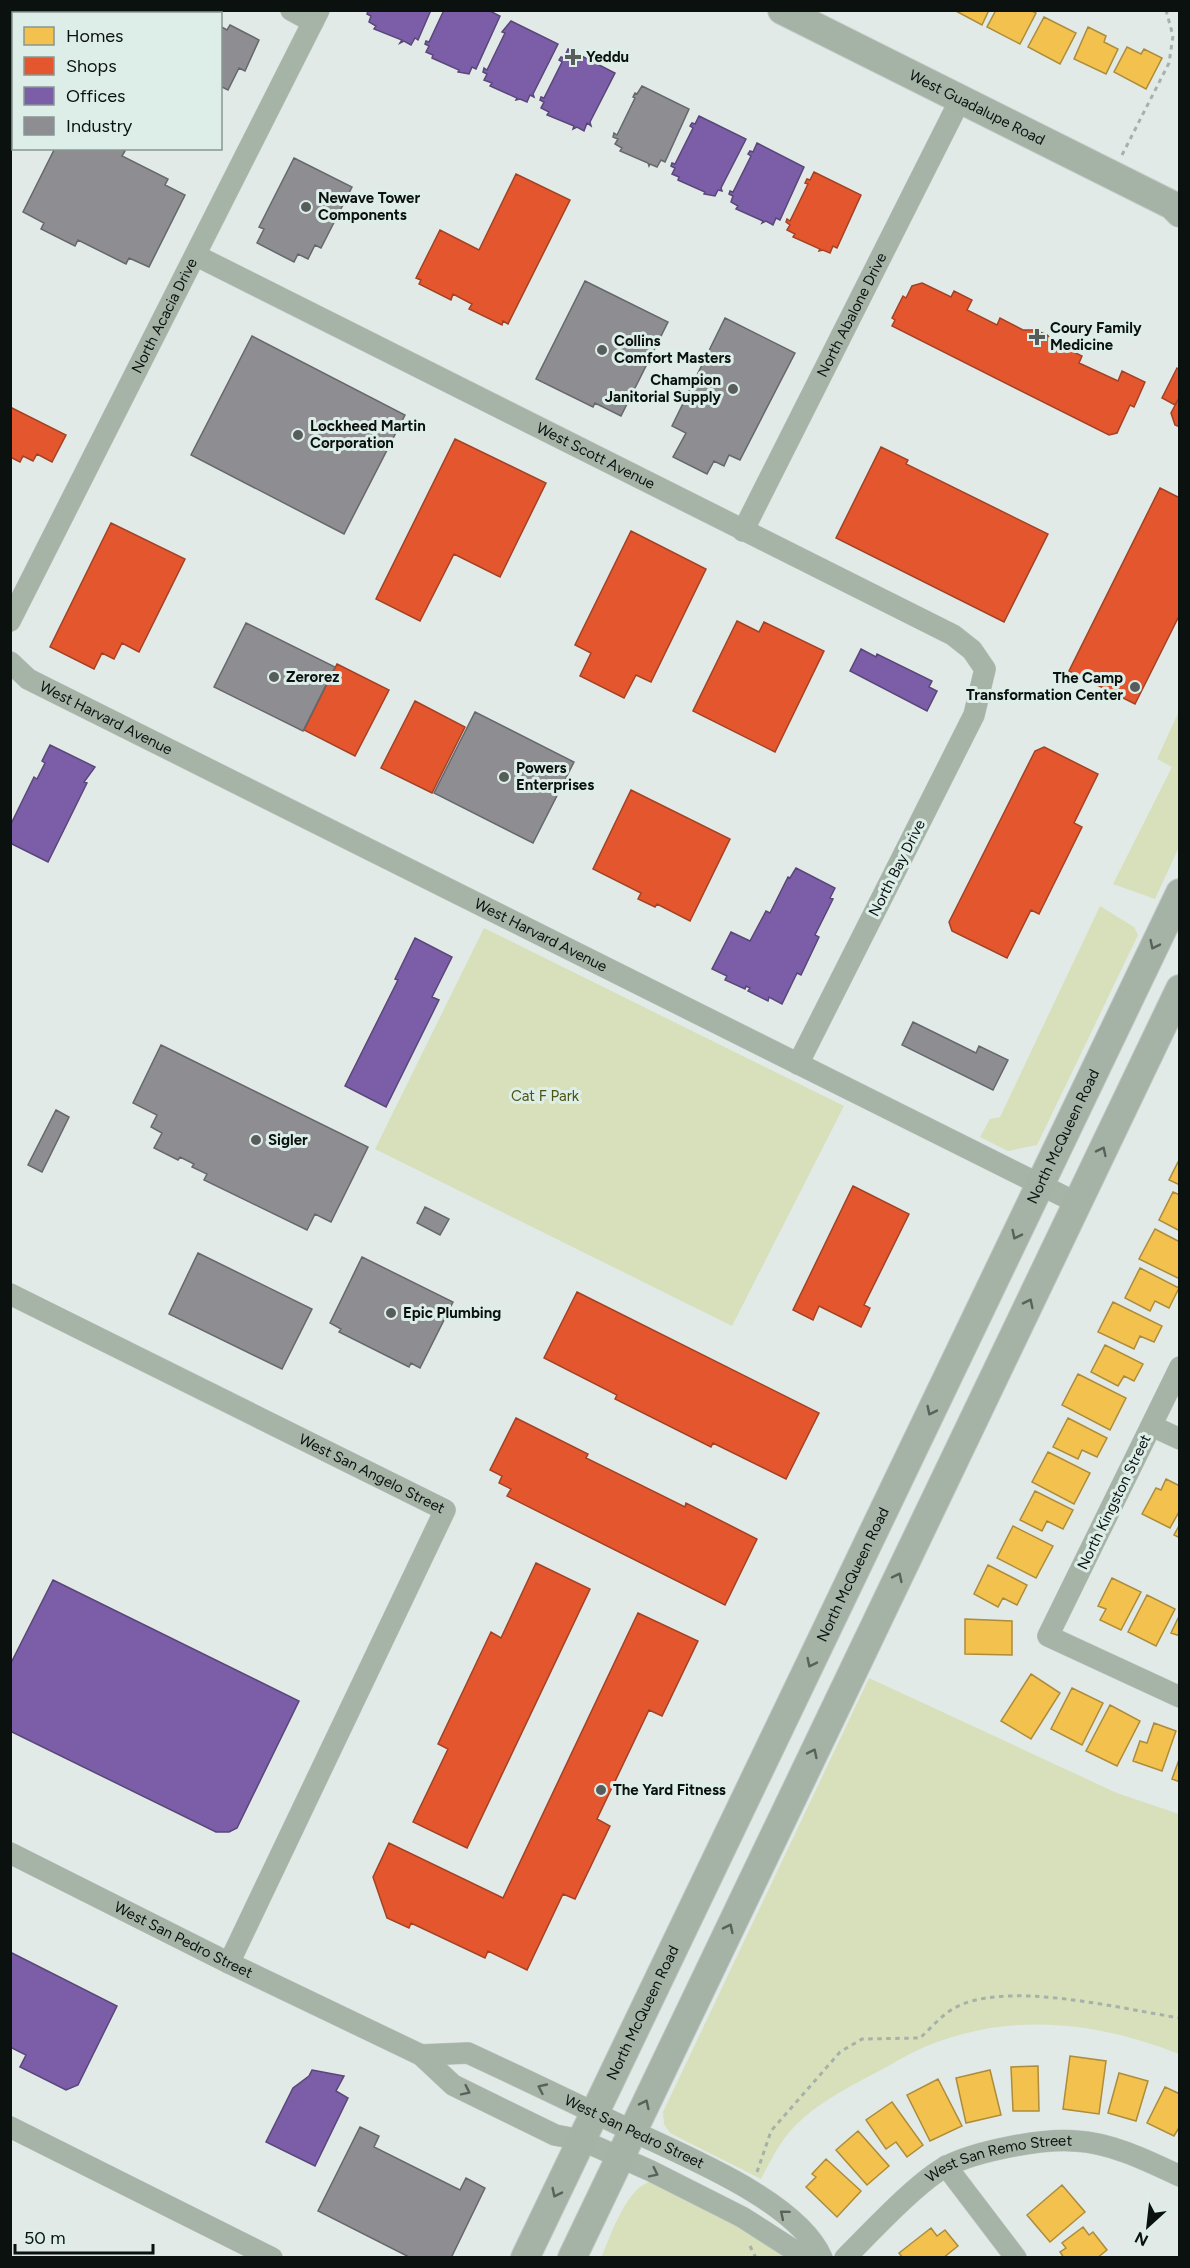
<svg xmlns="http://www.w3.org/2000/svg" width="1190" height="2268" viewBox="0 0 1190 2268" font-family="Figtree,sans-serif">
<style>
.green{fill:#d7e0bb}
.homes{fill:#f2c14e;stroke:#ad8c3b;stroke-width:1.5}
.shops{fill:#e4572e;stroke:#a34225;stroke-width:1.5}
.offices{fill:#7b5ea7;stroke:#594779;stroke-width:1.5}
.industry{fill:#8d8d92;stroke:#66686b;stroke-width:1.5}
.lines{fill:none;stroke-linecap:round;stroke-linejoin:round}
.minor-casing{stroke:#c0c6c4;stroke-width:22}
.secondary-casing{stroke:#c0c6c4;stroke-width:30}
.path{stroke:#a6b1aa;stroke-width:3;stroke-dasharray:4.5 4.5;stroke-linecap:butt}
.minor{stroke:#a6b3a7;stroke-width:21}
.secondary{stroke:#a4b3a6;stroke-width:28}
.oneway{stroke:#58625a}
.oneway2{stroke:#58625b}
.poi-dot{fill:#565d5b;stroke:#ddeee8;stroke-width:2}
.labels{text-anchor:middle;dominant-baseline:central;stroke-width:6;stroke-linejoin:round;paint-order:stroke}
.poi-label{font-size:15px;font-weight:bold;fill:#0b110f;stroke:#ddeee8;text-anchor:start}
.street-label{font-size:15px;fill:#0b110f;stroke:#ddeee8}
.park-label{font-size:15px;fill:#4d5510;stroke:#ddeee8}
</style>
<rect width="100%" height="100%" fill="#e1eae7"/>
<path class="green" d="M1179,711V847L1155,899L1113,884L1172,767L1157,759Z
M1100,906L1134,927L1138,935L1037,1145L1008,1151L980,1137L990,1119L1000,1117Z
M484,928L844,1106L732,1326L375,1149Z
M869,1678L1117,1793L1179,1814V2054C1098,2022 1015,2012 932,2044C913,2051 896,2062 879,2071C852,2085 816,2104 795,2126C780,2141 771,2160 761,2179L670,2133L664,2124L663,2112Z
M653,2181L745,2225L791,2258H601C611,2235 627,2185 653,2181Z"/>
<path class="homes" d="M954,10H989L982,25Z
M996,10H1030L1036,13L1020,44L987,27Z
M1044,17L1076,33L1060,64L1028,47Z
M1088,27L1106,36L1104,42L1118,49L1106,74L1074,59Z
M1127,47L1141,54L1144,49L1162,58L1146,89L1114,72Z
M1180,1158V1185L1169,1180Z
M1173,1192L1180,1195V1231L1159,1220Z
M1155,1229L1180,1242V1279L1139,1259Z
M1140,1268L1179,1288L1169,1308L1155,1301L1150,1311L1125,1298Z
M1113,1302L1162,1326L1154,1342L1140,1336L1134,1349L1098,1332Z
M1105,1345L1143,1364L1134,1381L1124,1376L1118,1386L1091,1372Z
M1078,1374L1126,1398L1110,1430L1062,1405Z
M1068,1418L1107,1438L1097,1457L1082,1450L1078,1459L1053,1447Z
M1048,1452L1090,1473L1074,1504L1032,1482Z
M1166,1479L1180,1486V1510L1170,1528L1142,1514L1156,1488L1161,1490Z
M1035,1491L1073,1510L1063,1529L1047,1521L1042,1531L1020,1520Z
M1180,1524V1538L1174,1535Z
M1013,1526L1053,1546L1036,1578L997,1558Z
M988,1565L1027,1585L1017,1605L1003,1598L998,1607L974,1594Z
M1112,1578L1141,1592L1121,1630L1100,1620L1106,1609L1098,1606Z
M1147,1595L1175,1609L1156,1646L1128,1632Z
M1180,1614V1636L1171,1633Z
M965,1619L1012,1621V1655L965,1654Z
M1031,1674L1060,1693L1031,1739L1001,1721Z
M1072,1688L1103,1703L1082,1745L1051,1729Z
M1110,1705L1140,1721L1117,1766L1086,1751Z
M1154,1723L1176,1731L1162,1771L1133,1761L1140,1741L1147,1743Z
M1180,1757V1782L1172,1779Z
M1070,2056L1106,2061L1099,2114L1063,2109Z
M1038,2066L1039,2111H1013L1011,2067Z
M990,2070L1001,2115L966,2123L956,2078Z
M1119,2073L1148,2081L1136,2121L1108,2113Z
M938,2079L962,2126L930,2141L907,2095Z
M1165,2087L1180,2094V2126L1174,2136L1147,2123Z
M892,2102L923,2145L907,2157L896,2142L886,2149L866,2120Z
M858,2131L889,2166L867,2185L836,2150Z
M826,2159L861,2191L837,2217L806,2187L816,2177L812,2174Z
M1062,2185L1085,2212L1050,2242L1027,2215Z
M1083,2227L1089,2235L1093,2232L1107,2250L1097,2258H1064L1060,2252L1066,2248L1062,2243Z
M931,2228L937,2236L945,2230L958,2246L943,2258H903L899,2253Z"/>
<path class="shops" d="M814,172L861,195L837,248L833,246L830,253L823,250L819,251L820,249L793,237L795,234L787,230L790,225L786,222L787,219L790,221L808,184L805,183L807,179L810,180Z
M516,174L570,200L508,324L503,321L502,325L469,309L472,304L453,294L451,300L419,284L421,280L416,278L440,230L479,250Z
M922,283L951,297L954,291L972,300L967,310L997,325L1000,318L1023,330H1035L1047,335L1056,343L1082,356L1079,363L1118,381L1122,371L1145,382L1134,407L1130,405L1117,433L1109,435L892,326L895,320L892,318L903,296L906,298L912,286Z
M1177,368L1180,370V396L1175,405L1162,398Z
M1180,396V427L1175,425L1171,413Z
M10,407L66,435L52,462L37,454L33,461L23,456L20,462L10,457Z
M455,439L546,483L500,577L454,554L420,621L376,599Z
M881,447L908,460L906,464L1048,534L1004,622L836,538Z
M1160,488L1180,498V614L1135,704L1069,671Z
M111,523L185,559L139,652L122,643L114,659L102,653L94,669L50,647Z
M631,531L706,569L651,682L636,675L624,698L580,676L591,653L575,645Z
M737,621L759,632L764,622L824,651L775,752L693,711Z
M337,664L389,690L355,756L304,730Z
M415,701L465,727L432,793L381,768Z
M1044,747L1098,774L1074,823L1082,827L1039,914L1031,910L1007,958L952,931L949,922L1035,751Z
M631,790L730,839L690,921L657,904L655,907L638,899L641,893L593,869Z
M853,1186L909,1214L864,1305L870,1308L861,1327L819,1306L813,1320L793,1310Z
M577,1292L819,1413L786,1479L713,1443L711,1447L615,1399L617,1395L544,1358Z
M516,1418L588,1454L586,1458L685,1507L686,1503L757,1539L725,1605L507,1496L511,1489L499,1483L502,1476L490,1470Z
M536,1563L590,1589L467,1848L413,1822L448,1749L438,1744L491,1632L501,1638Z
M638,1613L698,1641L662,1716L649,1710L597,1819L610,1826L575,1899L563,1894L527,1970L488,1951L485,1958L411,1923L409,1928L387,1918L373,1877L389,1843L503,1898Z"/>
<path class="offices" d="M372,10H431L418,40L415,38L411,45L404,41L400,43L402,40L374,29L376,26L369,22L371,16L367,14L368,11Z
M444,10H488L500,16L476,69L472,67L469,74L458,72L459,70L432,58L433,55L426,52L429,46L425,44L426,41L429,42Z
M511,21L558,44L533,94L534,97L530,95L527,102L520,99L516,100L517,98L490,86L492,83L484,80L487,74L483,72L484,68L487,70L505,33L502,32Z
M568,49L615,73L590,122L591,126L587,123L584,131L577,127L573,129L574,126L547,115L549,112L541,108L544,102L540,100L541,97L544,98L562,62L559,60L561,57L564,58Z
M699,116L746,139L721,188L722,191L718,190L715,196L704,194L705,192L678,180L679,177L672,174L675,168L671,166L672,163L675,164L693,128L690,126L692,123L695,124Z
M757,143L804,167L780,220L776,218L773,225L766,221L762,223L763,221L736,209L738,206L731,202L733,196L729,194L730,191L733,192L751,156L748,154L750,151L753,152Z
M861,649L876,657L877,654L932,681L929,687L937,691L927,711L850,671Z
M50,745L95,767L84,782L87,783L48,862L10,843V826L34,777L37,779L45,763L42,761Z
M796,868L835,888L830,898L833,899L815,935L819,937L801,975L797,973L782,1004L769,997L768,1001L748,991L750,988L746,986L745,989L725,980L727,976L712,969L731,932L750,941L766,911L770,913L788,877L790,878Z
M415,938L452,957L432,997L439,1000L386,1107L345,1086L398,980L395,979Z
M53,1580L299,1701L237,1828L229,1832H216L10,1731V1665Z
M10,1952L117,2006L78,2085L66,2090L20,2067L26,2055L10,2047Z
M312,2070L344,2076L336,2091L348,2098L315,2166L266,2142L293,2088L309,2076Z"/>
<path class="industry" d="M147,10H189L195,14H146Z
M230,25L259,40L245,71L239,68L228,90L220,86V26L227,30Z
M642,86L689,109L665,162L661,160L657,167L650,164L649,166L648,163L620,151L622,148L615,144L618,139L613,137L614,133L617,135L635,98L633,97L635,93L637,94Z
M55,148H120L125,151L122,156L168,179L165,185L185,195L149,267L129,258L126,264L78,240L75,246L41,229L44,223L23,212Z
M294,158L352,187L321,248L315,245L308,259L298,254L294,262L257,243L264,229L259,227Z
M585,281L668,322L621,416L595,403L593,407L536,379Z
M725,318L795,353L740,460L729,455L724,466L714,461L707,474L673,457L686,433L672,426Z
M252,336L405,415L344,534L191,455Z
M246,623L335,667L303,731L214,687Z
M475,712L574,762L533,843L434,793Z
M913,1022L976,1053L979,1046L1008,1060L993,1090L902,1045Z
M161,1045L368,1147L331,1222L315,1214L307,1230L204,1180L207,1174L192,1167L194,1164L180,1157L178,1160L154,1148L162,1133L151,1127L157,1115L133,1103Z
M56,1110L69,1117L42,1172L28,1165Z
M425,1207L449,1219L440,1235L417,1223Z
M198,1253L312,1309L282,1369L169,1314Z
M362,1257L453,1302L420,1368L411,1363L409,1367L339,1332L341,1329L330,1323Z
M360,2127L379,2136L374,2147L460,2190L466,2178L485,2188L451,2258H411L318,2211Z"/>
<g class="lines">
<defs>
<g id="minor">
<path d="M291,10L313,22"/>
<path id="s1" d="M197,256L953,635L972,650L985,669L974,715L798,1064"/>
<path id="s2" d="M743,531L960,100"/>
<path id="s3" d="M10,621L319,10"/>
<path id="s4" d="M10,662L28,679L1077,1203"/>
<path id="s5" d="M10,1294L445,1510L229,1963"/>
<path d="M1180,1367L1048,1636L1180,1697"/>
<path d="M1152,1426L1180,1439"/>
<path id="s6" d="M10,1853L229,1963L421,2055L453,2085L555,2135L581,2140L651,2171L742,2217L806,2258"/>
<path id="s7" d="M421,2055L468,2053C522,2078 576,2104 630,2130C684,2156 798,2201 822,2258"/>
<path d="M10,2127L272,2258"/>
<path d="M946,2166L1016,2258"/>
<path id="s8" d="M845,2258C870,2233 918,2181 947,2166C977,2151 1042,2138 1076,2141C1112,2143 1148,2161 1180,2176"/>
</g>
<g id="secondary">
<path id="s9" d="M782,10L1172,205L1180,213"/>
<path id="s10" d="M525,2258L1180,893"/>
<path d="M572,2258L1180,989"/>
</g>
</defs>
<use href="#minor" class="minor-casing"/>
<use href="#secondary" class="secondary-casing"/>
<path class="path" d="M1122,155L1169,63L1173,36L1166,10
M757,2172L771,2131L840,2052L862,2039L920,2038C930,2029 940,2017 951,2010C1001,1978 1121,2009 1180,2018
M750,2246L756,2258"/>
<use href="#minor" class="minor"/>
<use href="#secondary" class="secondary"/>
</g>
<defs><path id="oneway-chevron" d="M-2-3.5L2.5 0L-2 3.5" fill="none" stroke-width="1.6" stroke-linecap="round" stroke-linejoin="round" transform="scale(1.5)"/></defs>
<g class="oneway">
<use href="#oneway-chevron" transform="translate(1154 945) rotate(116)"/>
<use href="#oneway-chevron" transform="translate(1102 1151) rotate(-64)"/>
<use href="#oneway-chevron" transform="translate(1016 1235) rotate(116)"/>
<use href="#oneway-chevron" transform="translate(1029 1303) rotate(-64)"/>
<use href="#oneway-chevron" transform="translate(931 1411) rotate(116)"/>
<use href="#oneway-chevron" transform="translate(898 1577) rotate(-64)"/>
<use href="#oneway-chevron" transform="translate(811 1663) rotate(116)"/>
<use href="#oneway-chevron" transform="translate(813 1753) rotate(-64)"/>
<use href="#oneway-chevron" transform="translate(729 1928) rotate(-64)"/>
<use href="#oneway-chevron" transform="translate(645 2104) rotate(-64)"/>
<use href="#oneway-chevron" transform="translate(556 2193) rotate(116)"/>
</g>
<g class="oneway2">
<use href="#oneway-chevron" transform="translate(542 2088) rotate(-155)"/>
<use href="#oneway-chevron" transform="translate(466 2091) rotate(26)"/>
<use href="#oneway-chevron" transform="translate(654 2173) rotate(26)"/>
<use href="#oneway-chevron" transform="translate(784 2214) rotate(-140)"/>
</g>
<g class="poi-dot">
<path d="M570 48h6v6h6v6h-6v6h-6v-6h-6v-6h6z"/>
<circle cx="306" cy="207" r="6"/>
<path d="M1034 328h6v6h6v6h-6v6h-6v-6h-6v-6h6z"/>
<circle cx="602" cy="350" r="6"/>
<circle cx="733" cy="389" r="6"/>
<circle cx="298" cy="435" r="6"/>
<circle cx="274" cy="677" r="6"/>
<circle cx="1135" cy="687" r="6"/>
<circle cx="504" cy="777" r="6"/>
<circle cx="256" cy="1140" r="6"/>
<circle cx="391" cy="1313" r="6"/>
<circle cx="601" cy="1790" r="6"/>
</g>
<g class="labels">
<g class="poi-label">
<text x="586" y="57">Yeddu</text>
<text x="318" y="198">Newave Tower<tspan x="318" dy="17">Components</tspan></text>
<text x="1050" y="328">Coury Family<tspan x="1050" dy="17">Medicine</tspan></text>
<text x="614" y="341">Collins<tspan x="614" dy="17">Comfort Masters</tspan></text>
<text x="721" y="380" text-anchor="end">Champion<tspan x="721" dy="17">Janitorial Supply</tspan></text>
<text x="310" y="426">Lockheed Martin<tspan x="310" dy="17">Corporation</tspan></text>
<text x="286" y="677">Zerorez</text>
<text x="1123" y="678" text-anchor="end">The Camp<tspan x="1123" dy="17">Transformation Center</tspan></text>
<text x="516" y="768">Powers<tspan x="516" dy="17">Enterprises</tspan></text>
<text x="268" y="1140">Sigler</text>
<text x="403" y="1313">Epic Plumbing</text>
<text x="613" y="1790">The Yard Fitness</text>
</g>
<g class="street-label">
<text stroke="none"><textPath href="#s9" startOffset="218">West Guadalupe Road</textPath></text>
<text stroke="none"><textPath href="#s2" startOffset="242">North Abalone Drive</textPath></text>
<text stroke="none"><textPath href="#s3" startOffset="342">North Acacia Drive</textPath></text>
<text stroke="none"><textPath href="#s1" startOffset="446">West Scott Avenue</textPath></text>
<text stroke="none"><textPath href="#s4" startOffset="112">West Harvard Avenue</textPath></text>
<text transform="translate(897 868) rotate(-63)">North Bay Drive</text>
<text stroke="none"><textPath href="#s4" startOffset="598">West Harvard Avenue</textPath></text>
<text stroke="none"><textPath href="#s10" startOffset="1244">North McQueen Road</textPath></text>
<text stroke="none"><textPath href="#s5" startOffset="404">West San Angelo Street</textPath></text>
<text transform="translate(1114 1502) rotate(-64)">North Kingston Street</text>
<text stroke="none"><textPath href="#s10" startOffset="758">North McQueen Road</textPath></text>
<text stroke="none"><textPath href="#s6" startOffset="194">West San Pedro Street</textPath></text>
<text stroke="none"><textPath href="#s10" startOffset="272">North McQueen Road</textPath></text>
<text stroke="none"><textPath href="#s7" startOffset="231">West San Pedro Street</textPath></text>
<text stroke="none"><textPath href="#s8" startOffset="190">West San Remo Street</textPath></text>
</g>
<g class="park-label">
<text x="545" y="1096">Cat F Park</text>
</g>
</g>
<rect width="1190" height="2268" fill="none" stroke="#0b110f" stroke-width="24"/>
<rect x="12" y="12" width="210" height="138" fill="#ddeee8" stroke="#899691" stroke-width="1.5"/>
<rect x="24" y="27" width="30" height="18" fill="#f2c14e" stroke="#899691" stroke-width="1.5"/>
<text x="66" y="42" font-size="18" fill="#0b110f">Homes</text>
<rect x="24" y="57" width="30" height="18" fill="#e4572e" stroke="#899691" stroke-width="1.5"/>
<text x="66" y="72" font-size="18" fill="#0b110f">Shops</text>
<rect x="24" y="87" width="30" height="18" fill="#7b5ea7" stroke="#899691" stroke-width="1.5"/>
<text x="66" y="102" font-size="18" fill="#0b110f">Offices</text>
<rect x="24" y="117" width="30" height="18" fill="#8d8d92" stroke="#899691" stroke-width="1.5"/>
<text x="66" y="132" font-size="18" fill="#0b110f">Industry</text>
<g transform="translate(1148 2226) rotate(207)" stroke="#ddeee8" stroke-width="4.5" paint-order="stroke">
<path d="M0-4.5L10 22L0 15L-10 22Z" fill="#0b110f"/>
<text y="-9" font-size="16" font-weight="bold" text-anchor="middle" fill="#0b110f">N</text>
</g>
<path d="M15 2244v9h138v-9" fill="none" stroke="#0b110f" stroke-width="3"/>
<text x="24" y="2244" font-size="18" fill="#0b110f" stroke="#ddeee8" stroke-width="4.5" paint-order="stroke">50 m</text>
</svg>
